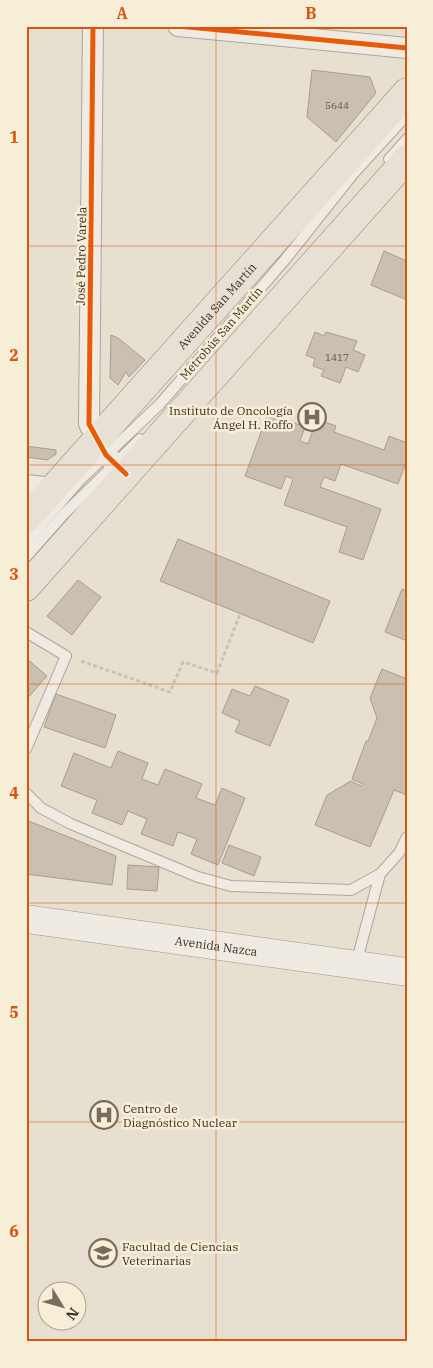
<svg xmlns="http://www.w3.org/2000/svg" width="433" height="1368" viewBox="0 0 433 1368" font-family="'IBM Plex Serif',serif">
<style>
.building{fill:#cbbfb2;stroke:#a89c90}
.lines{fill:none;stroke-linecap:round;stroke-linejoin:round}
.service-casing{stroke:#ada599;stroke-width:12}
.minor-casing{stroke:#ada599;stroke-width:22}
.secondary-casing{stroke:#9c958a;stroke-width:29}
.primary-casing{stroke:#928b80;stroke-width:29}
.path{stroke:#c8c2b9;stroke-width:3;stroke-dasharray:4 2.5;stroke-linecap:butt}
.service{stroke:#efebe3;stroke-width:10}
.minor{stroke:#efebe3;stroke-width:20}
.secondary{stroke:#efebe3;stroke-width:28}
.primary{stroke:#e6e1d4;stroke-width:28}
.cycleway-casing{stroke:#f7eed8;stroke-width:8}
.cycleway{stroke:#e8590c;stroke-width:5}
.grid{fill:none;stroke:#d7550e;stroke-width:1;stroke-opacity:0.55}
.labels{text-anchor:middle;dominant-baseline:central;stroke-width:5;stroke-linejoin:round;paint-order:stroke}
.number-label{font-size:10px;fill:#605244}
.street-label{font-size:12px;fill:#3d2e20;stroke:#f7eed8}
.poi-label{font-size:12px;fill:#3d2e20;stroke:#f7eed8;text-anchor:start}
.neatline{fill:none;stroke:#d7550e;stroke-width:2}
.grid-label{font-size:16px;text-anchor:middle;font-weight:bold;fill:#d7550e}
</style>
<rect width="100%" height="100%" fill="#e7e0d1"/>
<path class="building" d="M312,70L370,77L376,93L336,142L307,117Z
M384,251L407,261V300L371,285Z
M315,332L324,336L326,332L357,341L353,350L365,355L358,372L346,367L340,383L321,376L324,370L313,366L315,359L306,355Z
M111,335L118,338L145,360L129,377L126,372L118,385L110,378Z
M268,413L305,427L300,441L308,444L317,419L336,426L334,432L384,450L389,436L407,443V460L398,484L341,464L335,481L324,477L320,487L381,509L363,560L339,552L347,527L284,505L293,479L286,476L281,489L245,476Z
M26,446L56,450V454L47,460L26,457Z
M178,539L330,601L313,643L160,581Z
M78,580L101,597L72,635L47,616Z
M402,589L407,591V641L385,632Z
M26,658L47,676L26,700Z
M382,669L407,679V795L394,790L370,847L315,825L327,795L351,781L361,786L363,784L352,779L366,741H368L377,718L370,698Z
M255,686L289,700L270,746L235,732L240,721L222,713L232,689L250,696Z
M56,694L116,715L105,748L44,727Z
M118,751L148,763L142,779L158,785L165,769L202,784L196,798L215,805L222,788L245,798L218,865L191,854L197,839L178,832L173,846L141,834L147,819L128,811L122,825L92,813L97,800L61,786L74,753L111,768Z
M26,820L116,856L112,885L26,874Z
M229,845L261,857L254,876L222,863Z
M128,865L159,867L157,891L127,889Z"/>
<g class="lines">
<defs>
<path id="service" d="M389,159L407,139
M26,542L81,479L160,404L284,261L354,173L407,115
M26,557L64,514L140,439
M26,632L66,656L26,749
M26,793L41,808L71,824L198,877L231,886L351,890L380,874L399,853L407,837
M356,964L380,874"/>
<path id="minor" d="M93,26L89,424L106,455L126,474
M178,26L407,48
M26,485L54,488"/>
<g id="secondary">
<path id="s1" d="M26,919L407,972"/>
</g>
<g id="primary">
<path id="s2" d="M26,519L407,92"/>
<path d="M26,587L407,159"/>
</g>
</defs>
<use href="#service" class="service-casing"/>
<use href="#minor" class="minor-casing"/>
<use href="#secondary" class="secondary-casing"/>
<use href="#primary" class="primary-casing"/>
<path class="path" d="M81,661L170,692L183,662L217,673L240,614"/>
<use href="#service" class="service"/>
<use href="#minor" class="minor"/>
<use href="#secondary" class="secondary"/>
<use href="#primary" class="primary"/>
<defs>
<path id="cycleway" d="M93,26L89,424L106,455L126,474
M178,26L407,48"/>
</defs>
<use href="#cycleway" class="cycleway-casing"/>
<use href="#cycleway" class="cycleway"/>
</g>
<path class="grid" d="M216,26V1342M26,246H407M26,465H407M26,684H407M26,903H407M26,1122H407"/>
<defs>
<symbol id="hospital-ring" viewBox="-11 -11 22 22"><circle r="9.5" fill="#f7eed8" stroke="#786c5e" stroke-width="1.5"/><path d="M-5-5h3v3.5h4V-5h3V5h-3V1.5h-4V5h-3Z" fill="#786c5e"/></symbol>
<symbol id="university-ring" viewBox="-11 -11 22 22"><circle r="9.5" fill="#f7eed8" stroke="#786c5e" stroke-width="1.5"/><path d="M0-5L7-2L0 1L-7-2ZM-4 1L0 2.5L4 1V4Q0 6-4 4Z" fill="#786c5e"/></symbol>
</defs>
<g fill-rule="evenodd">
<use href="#hospital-ring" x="296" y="401" width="32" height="32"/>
<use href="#hospital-ring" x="88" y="1099" width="32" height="32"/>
<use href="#university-ring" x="87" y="1237" width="32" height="32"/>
</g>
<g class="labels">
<g class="number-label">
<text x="337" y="105">5644</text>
<text x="337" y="357">1417</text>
</g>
<g class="street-label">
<text transform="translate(81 256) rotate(-89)">José Pedro Varela</text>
<text stroke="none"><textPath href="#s2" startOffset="286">Avenida San Martín</textPath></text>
<text transform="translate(221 333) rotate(-49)">Metrobús San Martín</text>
<text stroke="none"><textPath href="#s1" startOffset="192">Avenida Nazca</textPath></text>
</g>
<g class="poi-label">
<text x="293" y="410" text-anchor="end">Instituto de Oncología<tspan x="293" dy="14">Ángel H. Roffo</tspan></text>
<text x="123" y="1108">Centro de<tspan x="123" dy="14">Diagnóstico Nuclear</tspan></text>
<text x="122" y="1246">Facultad de Ciencias<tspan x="122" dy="14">Veterinarias</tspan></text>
</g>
</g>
<rect width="433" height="1368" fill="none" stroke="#f7eed8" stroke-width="55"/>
<g transform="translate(62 1306) rotate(127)"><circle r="24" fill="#f7eed8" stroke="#ada18e"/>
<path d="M0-4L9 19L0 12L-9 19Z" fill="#786c5e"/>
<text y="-8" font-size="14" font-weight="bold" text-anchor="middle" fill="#3d2e20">N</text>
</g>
<rect x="28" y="28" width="378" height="1312" class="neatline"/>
<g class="grid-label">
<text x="122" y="19">A</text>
<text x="311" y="19">B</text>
<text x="14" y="143">1</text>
<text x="14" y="361">2</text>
<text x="14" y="580">3</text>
<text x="14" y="799">4</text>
<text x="14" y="1018">5</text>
<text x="14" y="1237">6</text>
</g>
</svg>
